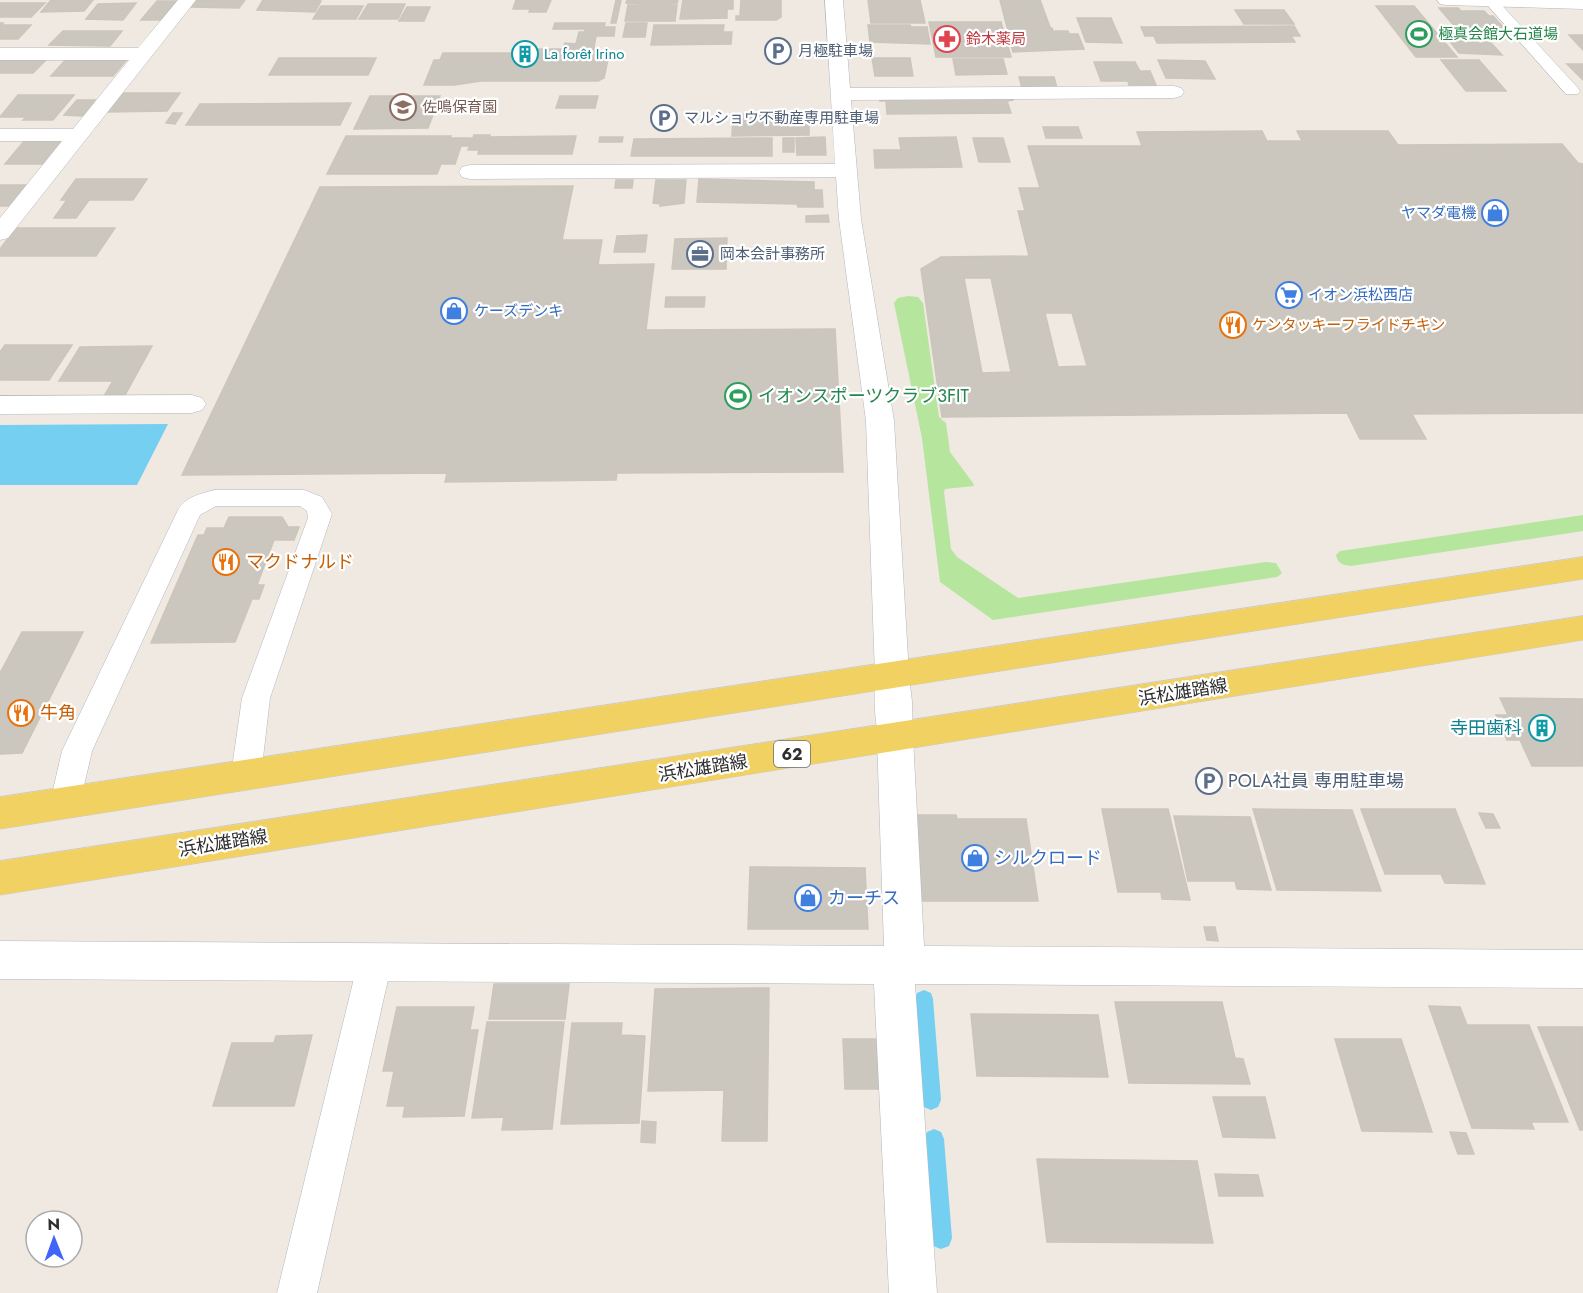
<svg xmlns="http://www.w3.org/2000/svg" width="1583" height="1293" viewBox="0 0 1583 1293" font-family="Jost,'Noto Sans JP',sans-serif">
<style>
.green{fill:#b6e59e}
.water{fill:#75cff0}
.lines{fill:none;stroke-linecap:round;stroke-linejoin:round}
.stream{fill:#75cff0;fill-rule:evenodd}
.building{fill:#cbc7bf;stroke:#cbc5ba;stroke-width:1.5;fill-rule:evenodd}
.service-casing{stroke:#b4b7c1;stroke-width:1}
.minor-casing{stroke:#b4b7c1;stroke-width:1}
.tertiary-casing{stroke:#b4b7c1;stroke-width:1}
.primary-casing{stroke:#c9c9c9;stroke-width:1}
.service{fill:#fff;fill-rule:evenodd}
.minor{fill:#fff;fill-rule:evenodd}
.tertiary{fill:#fff;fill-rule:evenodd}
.primary{fill:#f2d163;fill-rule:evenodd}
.labels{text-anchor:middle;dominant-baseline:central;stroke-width:4.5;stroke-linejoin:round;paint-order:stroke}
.far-leisure-label{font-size:15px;fill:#27864d;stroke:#fff;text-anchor:start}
.far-health-label{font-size:15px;fill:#be3a42;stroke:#fff;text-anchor:start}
.far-service-label{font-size:15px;fill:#4e5e75;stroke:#fff;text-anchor:start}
.far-culture-label{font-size:15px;fill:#0d838f;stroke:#fff;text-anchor:start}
.far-education-label{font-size:15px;fill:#785e54;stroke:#fff;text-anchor:start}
.far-shop-label{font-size:15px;fill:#366cbe;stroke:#fff;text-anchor:start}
.far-food-label{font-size:15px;fill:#c56008;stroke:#fff;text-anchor:start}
.shield{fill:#fff;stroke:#6d6d6d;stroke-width:1.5}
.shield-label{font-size:16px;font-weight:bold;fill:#2e2e2e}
.leisure-label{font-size:18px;fill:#27864d;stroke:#fff;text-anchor:start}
.food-label{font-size:18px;fill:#c56008;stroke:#fff;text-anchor:start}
.street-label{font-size:18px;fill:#2e2e2e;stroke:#fff}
.culture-label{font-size:18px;fill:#0d838f;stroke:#fff;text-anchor:end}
.service-label{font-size:18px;fill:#4e5e75;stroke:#fff;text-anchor:start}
.shop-label{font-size:18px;fill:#366cbe;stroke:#fff;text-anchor:start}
</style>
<rect width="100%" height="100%" fill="#efe9e1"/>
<path class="green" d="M908,296L918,297L923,303L939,417L946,423L950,452L973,483L974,486L945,489L944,492L951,549L957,557L1018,598L1266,562L1276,563L1282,573L1277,577L993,620L940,582L922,438L894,303L898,298Z
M1583,515V531L1351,566C1343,565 1338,564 1336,555L1340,551Z"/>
<path class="water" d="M168,424L137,485H0V425Z"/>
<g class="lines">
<path class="stream" d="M924,990L931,993L933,999L941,1100L938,1107L931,1110L924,1107L921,1100L915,999L917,993Z
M934,1129L941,1132L944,1139L952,1238L949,1246L941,1249L933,1246L930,1238L924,1139L927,1132Z"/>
</g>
<path class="building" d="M51,0H93L84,11L41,12Z
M196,0H245L239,8L191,7Z
M263,0H318L321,1L315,12L257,10Z
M516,0H551L546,12H529L530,9H513Z
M616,0H621L616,23H611Z
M627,0H678L677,3L659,4L626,3Z
M683,0H733V9H727V18L680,19Z
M741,0H781V17L776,20H736V16H740Z
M868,0H920L925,23H871Z
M1000,0H1040L1050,27L1008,31Z
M157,1H176L161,20H141Z
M0,3H45L31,17H0Z
M136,3L123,20L86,19L98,4Z
M368,4H405L398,19H359Z
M628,5H677L675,21H625Z
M321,6H363L356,19H313Z
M1376,6H1414L1457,57H1416Z
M407,7H430L424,21H399Z
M1439,8H1458L1461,11H1484L1489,16H1493L1505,29L1456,28Z
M1235,10H1284L1294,24H1244Z
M1077,18H1111L1122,43L1086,42Z
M929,22H1001L1011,57H936Z
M0,23H3L1,25H31L18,39H0Z
M555,23H605L604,27H615L614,36H596L594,47L609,55L604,78L598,81H481L454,85H424L434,60H440L443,53H512L513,49H562L565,43L576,44L579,32H585V29H553Z
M626,23H647L645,37H623Z
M654,25H724L723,32H732L731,44L651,45Z
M868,25H910L911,27H927L930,44L870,42Z
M1294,26L1300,36H1291L1295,42L1157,43L1154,36H1145L1141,27Z
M1028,28H1052L1053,31H1068L1069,34H1078L1084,49L1013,52L1008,34H1011L1010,31H1029Z
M63,31H122L110,46L49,45Z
M1444,34H1483L1502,55L1459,53Z
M1569,35H1583V50Z
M68,57H129L113,76H51Z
M0,58L46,60L33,73H0Z
M279,58H376L368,75H269Z
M872,58H910L913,76H875Z
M953,59H1003L1007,74L956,75Z
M1158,60L1205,61L1215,79L1166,78Z
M1441,60H1479L1506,91H1466Z
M1094,62H1135L1140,71H1150L1156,85H1129L1128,81H1101Z
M1567,64H1583V80Z
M1019,77H1054L1057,88H1022Z
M122,93H180L167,111L107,112Z
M18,95H74L53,120H23L26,117H0Z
M370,96H440L437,104H445L442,112H434L428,128L354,129Z
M560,96H598L595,108H556Z
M1013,97V100L1007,101L1011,113L887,114L886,101H880L879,98Z
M77,100H95L83,116L64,115Z
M351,103L340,125H186L200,104Z
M173,113H182L175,124L166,123Z
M733,114H809V135L732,136Z
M1043,127H1078L1082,138H1046Z
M1262,131L1267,141H1302L1297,131H1388L1398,145L1562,144L1578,163L1583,164V413L1412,414L1426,439H1360L1347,413L942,417L921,269L941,257L1029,256L1018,211H1025L1019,188H1040L1028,146H1142L1137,132ZM964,278H991L1011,372L982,373ZM1045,313H1072L1087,366L1058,367Z
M474,135H490L489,137L576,136L572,154H478L479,150H468Z
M346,136H451L450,138H471L469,146H461L455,164H441L437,174H327Z
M600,137H623L622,142H599Z
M825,137L826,155H797L796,138Z
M956,137L962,167L875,168L874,150H901L899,138Z
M772,138V156H631L634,139Z
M783,138H794V152H783Z
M973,138H1003L1010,162H979Z
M25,140L62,141L43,164H5Z
M76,179H147L133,200H89L76,218H54L67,200H61Z
M699,179L814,182V190H822L823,207H798L797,204L697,202Z
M616,180H633L632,188H615Z
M656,180H686L684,203L660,206L661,204L653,203Z
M0,185H27L10,206H0Z
M573,186L562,240H602L598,265L654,264L646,330L835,329L843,472L617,473L616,480L445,482L447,473L182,475L320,187Z
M828,215L829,222H806V216Z
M16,228H115L96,256H0V249Z
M647,235L645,252H614L617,236Z
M727,238L726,269H672L675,239Z
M666,297H705L704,307H665Z
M5,345H72L49,380H0V352Z
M152,346L124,397L104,396L113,381H59L80,347Z
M229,517H282L288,527H299L294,540H274L257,585H264L259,599H252L235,642L151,643L198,535H204L207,528H224Z
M22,632H83L22,753L0,754V673Z
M1500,698L1583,699V766H1532L1520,740H1507L1496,715H1508Z
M1102,809H1168L1190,900L1162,899L1161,892H1118Z
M1253,809L1352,810L1381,891L1277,890Z
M1361,809H1455L1485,884L1445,883L1441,874H1385Z
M1479,813L1493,814L1500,828H1486Z
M916,815H956L957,819H1026L1038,901H922Z
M1174,816L1250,817L1271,890L1237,889L1235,881H1188Z
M750,867L865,868L868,929H748Z
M1204,927H1215L1218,941L1207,940Z
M494,984H569L565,1019H489Z
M769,988L767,1141H722L724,1090L648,1091L655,989Z
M1115,1002H1222L1235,1058L1243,1059L1250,1084L1129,1083Z
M1429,1006L1460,1007L1467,1025H1529L1568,1122H1531L1534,1129L1472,1128Z
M397,1007H474L470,1030H478L464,1116L403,1117L405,1106H387L394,1071H383Z
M971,1014L1098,1015L1108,1077L977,1076Z
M487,1022H564L552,1129L502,1130L504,1117L472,1118Z
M572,1023H622L621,1035L645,1036L639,1123L561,1124Z
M1538,1027H1583V1130H1580Z
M312,1035L294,1106H213L232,1043H274L276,1036Z
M843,1039H881L884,1089H845Z
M1335,1039H1401L1432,1132L1362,1131Z
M1213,1097H1265L1275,1138L1223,1137Z
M642,1121L656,1122L655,1143L641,1142Z
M1450,1132L1466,1133L1474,1154H1458Z
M1037,1159L1197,1161L1213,1243L1047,1242Z
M1215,1174L1258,1175L1263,1196H1219Z"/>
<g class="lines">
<defs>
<path id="service" d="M1483,0H1497L1578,88L1580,91L1578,94H1566Z
M214,490H304L322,497L332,514L270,698L261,775L256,784L246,787L236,784L231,775L242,698L308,518L307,511L300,506H216L200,515L92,751L80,803L76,812L65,816L54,812L50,803L62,751L178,510C185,497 200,494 214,490Z
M375,946L387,951L392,962L317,1293H277L358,962L363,951Z"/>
<path id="minor" d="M178,0H196L8,238L0,240V218L62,141H0V129H73L129,60H0V48H138Z
M825,0H843L850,88L1174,86L1181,88L1184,92L1181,96L1174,98L851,100L861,219L894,421L909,675L904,684L892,688L880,684L875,675L866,421L839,219L836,177L470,179L462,177L459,172L462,167L470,165L835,164Z
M192,395L202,398L206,404L202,410L192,413L0,414V396Z
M895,723L907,728L913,738L924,946L1583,950V988L915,984L937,1293H889L874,984L0,979V941L884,946L877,738L883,728Z"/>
<path id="tertiary" d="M1437,0H1583V9L1446,5L1440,4Z
M892,662L904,666C913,682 916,731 907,748L895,753L883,748C874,731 871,682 880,666Z"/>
<path id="primary" d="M1583,557V579L0,829V797Z
M1583,616V640L0,895V861Z"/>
</defs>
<use href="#service" class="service-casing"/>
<use href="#minor" class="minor-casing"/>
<use href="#tertiary" class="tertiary-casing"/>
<use href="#primary" class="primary-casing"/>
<use href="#service" class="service"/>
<use href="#minor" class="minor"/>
<use href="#tertiary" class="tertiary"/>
<use href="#primary" class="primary"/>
</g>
<defs>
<symbol id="stadium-ring" viewBox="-11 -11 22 22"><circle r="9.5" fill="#fff" stroke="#2e9e5b" stroke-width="1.5"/><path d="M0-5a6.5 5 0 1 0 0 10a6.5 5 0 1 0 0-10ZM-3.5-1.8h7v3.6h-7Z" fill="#2e9e5b"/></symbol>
<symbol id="pharmacy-ring" viewBox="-11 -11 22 22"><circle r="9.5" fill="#fff" stroke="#e0444e" stroke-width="1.5"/><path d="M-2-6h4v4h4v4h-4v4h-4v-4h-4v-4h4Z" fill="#e0444e"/></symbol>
<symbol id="parking-ring" viewBox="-11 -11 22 22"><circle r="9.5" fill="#fff" stroke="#5c6f8a" stroke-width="1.5"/><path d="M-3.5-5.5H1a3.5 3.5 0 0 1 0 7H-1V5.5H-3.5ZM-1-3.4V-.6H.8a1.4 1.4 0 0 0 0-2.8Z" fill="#5c6f8a"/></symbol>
<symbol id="building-ring" viewBox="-11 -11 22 22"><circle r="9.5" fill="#fff" stroke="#0f9aa8" stroke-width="1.5"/><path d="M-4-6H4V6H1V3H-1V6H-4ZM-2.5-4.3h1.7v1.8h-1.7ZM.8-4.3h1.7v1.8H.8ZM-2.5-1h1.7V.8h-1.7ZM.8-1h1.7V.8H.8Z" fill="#0f9aa8"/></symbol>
<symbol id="school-ring" viewBox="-11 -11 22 22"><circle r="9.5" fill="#fff" stroke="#8d6e63" stroke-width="1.5"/><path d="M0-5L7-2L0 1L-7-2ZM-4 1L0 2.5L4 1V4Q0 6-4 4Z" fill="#8d6e63"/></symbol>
<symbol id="shop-ring" viewBox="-11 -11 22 22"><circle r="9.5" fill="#fff" stroke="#3f7fe0" stroke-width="1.5"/><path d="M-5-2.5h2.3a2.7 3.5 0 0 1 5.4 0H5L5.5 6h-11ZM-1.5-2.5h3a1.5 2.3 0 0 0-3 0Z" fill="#3f7fe0"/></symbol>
<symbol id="office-ring" viewBox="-11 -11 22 22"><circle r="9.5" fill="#fff" stroke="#5c6f8a" stroke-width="1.5"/><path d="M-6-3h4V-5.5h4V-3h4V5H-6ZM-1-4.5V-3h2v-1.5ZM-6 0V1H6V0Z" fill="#5c6f8a"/></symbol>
<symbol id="supermarket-ring" viewBox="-11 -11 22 22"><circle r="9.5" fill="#fff" stroke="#3f7fe0" stroke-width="1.5"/><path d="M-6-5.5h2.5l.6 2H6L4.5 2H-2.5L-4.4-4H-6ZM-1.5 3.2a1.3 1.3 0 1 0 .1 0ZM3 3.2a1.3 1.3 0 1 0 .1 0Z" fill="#3f7fe0"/></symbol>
<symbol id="restaurant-ring" viewBox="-11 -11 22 22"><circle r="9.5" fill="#fff" stroke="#e8710a" stroke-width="1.5"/><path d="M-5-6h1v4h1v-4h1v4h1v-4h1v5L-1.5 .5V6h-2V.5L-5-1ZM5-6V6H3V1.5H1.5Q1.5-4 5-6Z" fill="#e8710a"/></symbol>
</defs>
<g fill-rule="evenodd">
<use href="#stadium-ring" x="1404" y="19" width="30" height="30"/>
<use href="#pharmacy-ring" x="932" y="24" width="30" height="30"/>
<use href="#parking-ring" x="763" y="36" width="30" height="30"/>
<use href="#building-ring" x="510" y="39" width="30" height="30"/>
<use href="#school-ring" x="388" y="92" width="30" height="30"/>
<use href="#parking-ring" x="649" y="103" width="30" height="30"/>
<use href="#shop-ring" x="1480" y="198" width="30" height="30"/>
<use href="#office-ring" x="685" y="239" width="30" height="30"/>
<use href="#supermarket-ring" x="1274" y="280" width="30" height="30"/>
<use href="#shop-ring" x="439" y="296" width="30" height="30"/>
<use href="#restaurant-ring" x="1218" y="310" width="30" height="30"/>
<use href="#stadium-ring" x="723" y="381" width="30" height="30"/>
<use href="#restaurant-ring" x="211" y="547" width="30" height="30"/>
<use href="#restaurant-ring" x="6" y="698" width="30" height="30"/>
<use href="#building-ring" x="1527" y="713" width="30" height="30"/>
<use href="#parking-ring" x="1194" y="766" width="30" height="30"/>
<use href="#shop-ring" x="960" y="843" width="30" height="30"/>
<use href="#shop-ring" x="793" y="883" width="30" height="30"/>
</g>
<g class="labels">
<g class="far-leisure-label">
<text x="1438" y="34">極真会館大石道場</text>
</g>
<g class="far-health-label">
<text x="966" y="39">鈴木薬局</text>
</g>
<g class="far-service-label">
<text x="798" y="51">月極駐車場</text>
<text x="684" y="118">マルショウ不動産専用駐車場</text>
<text x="720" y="254">岡本会計事務所</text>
</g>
<g class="far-culture-label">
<text x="544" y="54">La forêt Irino</text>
</g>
<g class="far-education-label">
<text x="422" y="107">佐鳴保育園</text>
</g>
<g class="far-shop-label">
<text x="1476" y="213" text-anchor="end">ヤマダ電機</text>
<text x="1308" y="295">イオン浜松西店</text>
<text x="474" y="311">ケーズデンキ</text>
</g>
<g class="far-food-label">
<text x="1252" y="325">ケンタッキーフライドチキン</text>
</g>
<rect class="shield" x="774" y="741" width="36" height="26" rx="4.5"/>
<g class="shield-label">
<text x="792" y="754">62</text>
</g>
<g class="leisure-label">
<text x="758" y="396">イオンスポーツクラブ3FIT</text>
</g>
<g class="food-label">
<text x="246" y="562">マクドナルド</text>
<text x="40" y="713">牛角</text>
</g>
<g class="street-label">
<text transform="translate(1183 692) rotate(-9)">浜松雄踏線</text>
<text transform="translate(703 768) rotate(-9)">浜松雄踏線</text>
<text transform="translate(223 843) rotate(-9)">浜松雄踏線</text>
</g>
<g class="culture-label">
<text x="1522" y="728">寺田歯科</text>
</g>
<g class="service-label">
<text x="1228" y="781">POLA社員 専用駐車場</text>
</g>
<g class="shop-label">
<text x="994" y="858">シルクロード</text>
<text x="828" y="898">カーチス</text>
</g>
</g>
<g transform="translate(54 1239) rotate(359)"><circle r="28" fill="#ffffff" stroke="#ababab" stroke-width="1.5"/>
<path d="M0-4.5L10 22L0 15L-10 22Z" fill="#4264fb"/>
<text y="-9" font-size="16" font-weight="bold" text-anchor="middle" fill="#2e2e2e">N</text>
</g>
</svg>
